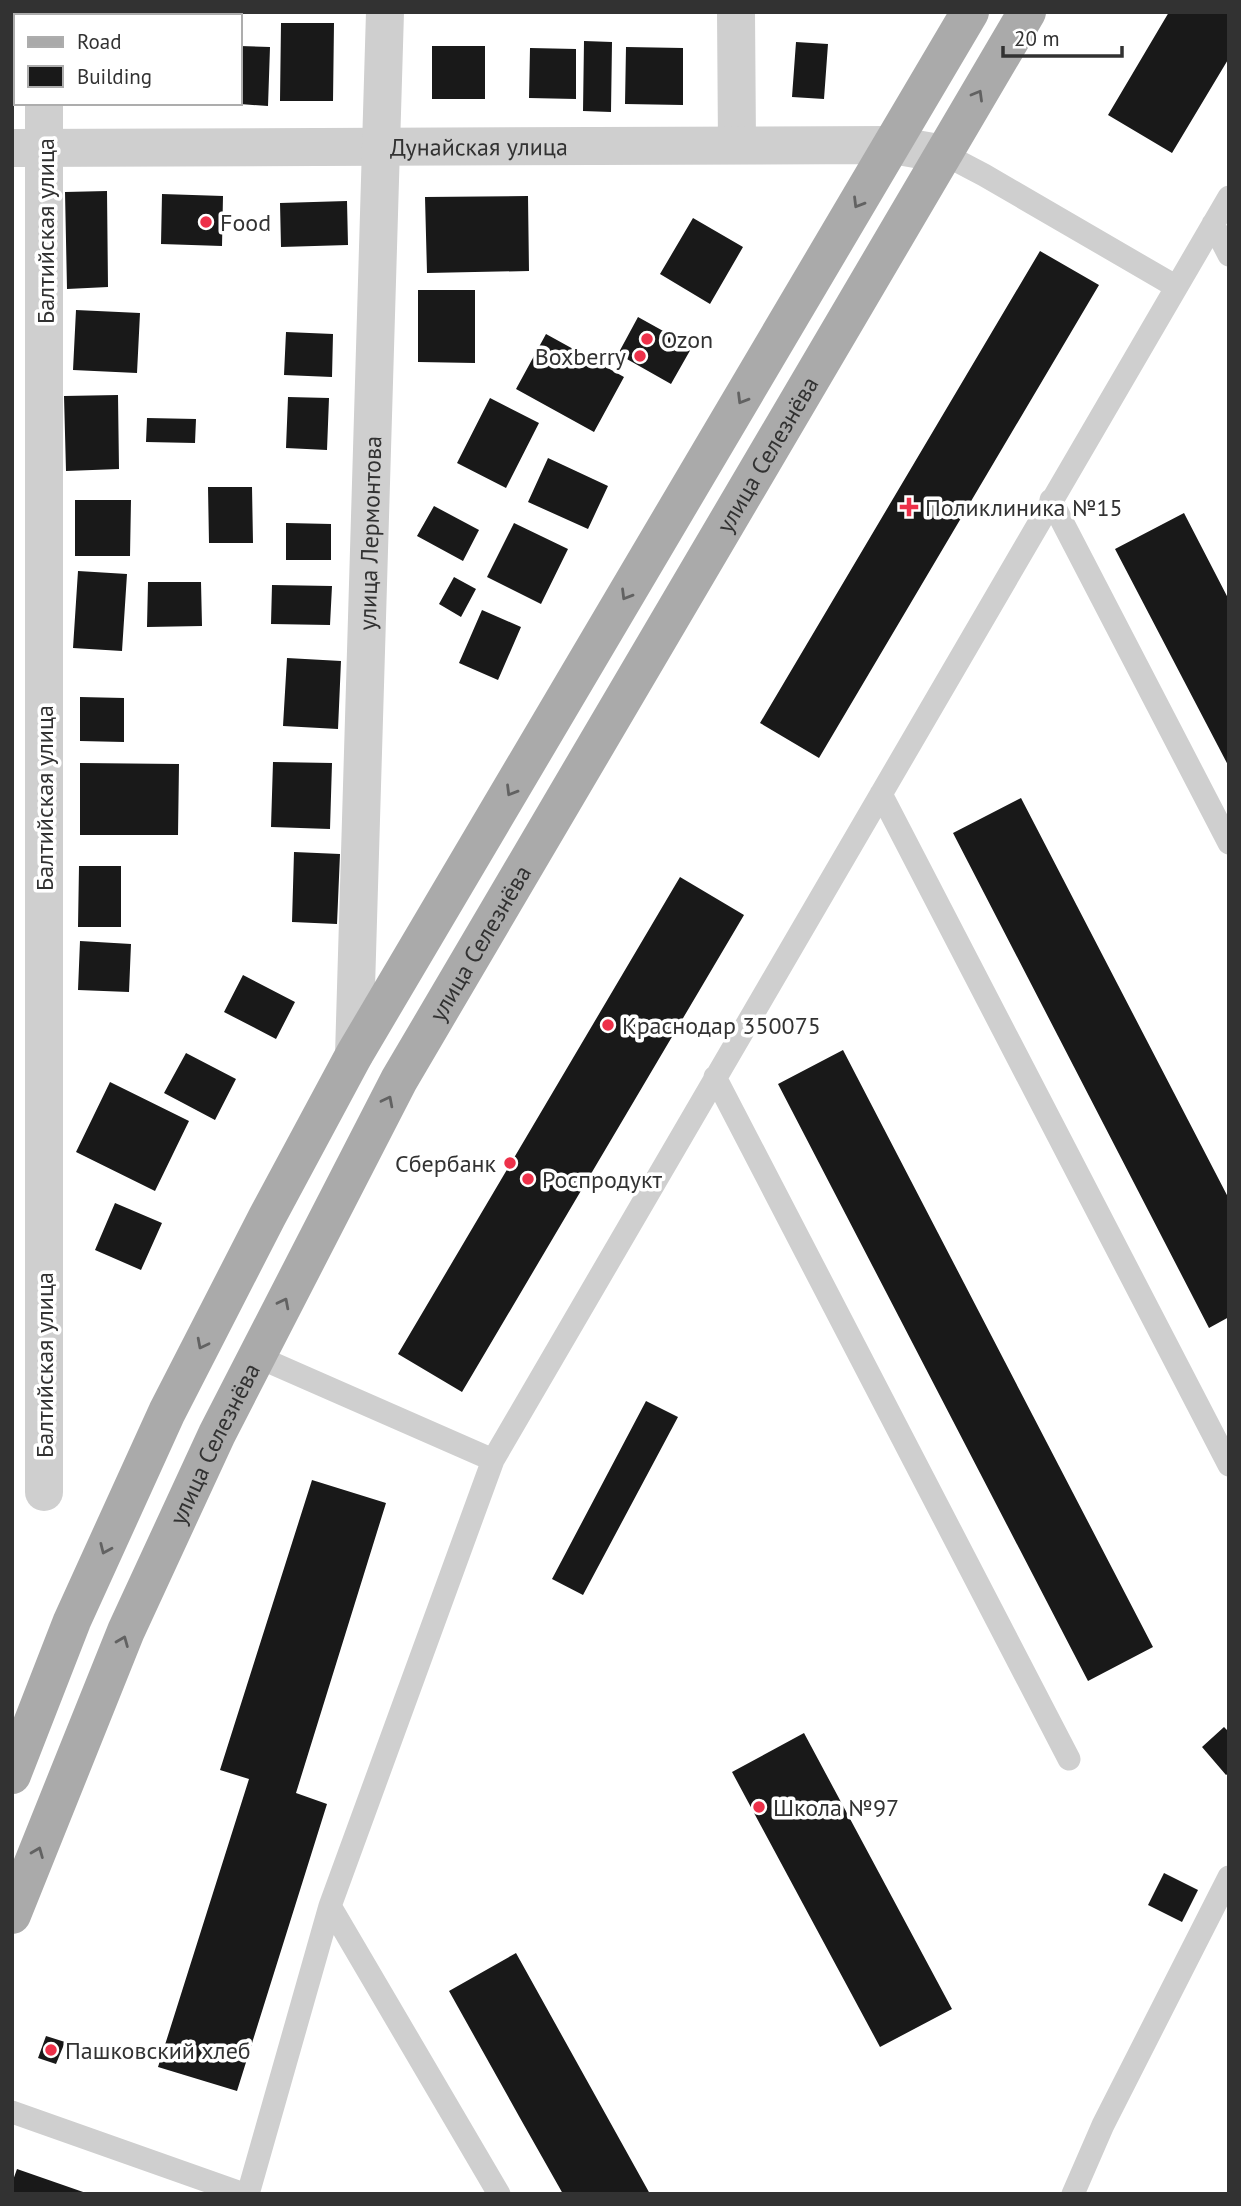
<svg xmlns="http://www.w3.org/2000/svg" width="1241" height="2206" viewBox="0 0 1241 2206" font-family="'PT Sans',sans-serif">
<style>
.building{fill:#191919}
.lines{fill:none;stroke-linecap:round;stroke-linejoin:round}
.lane{stroke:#cfcfcf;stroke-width:23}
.street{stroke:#cfcfcf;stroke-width:38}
.primary{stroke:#aaa;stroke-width:38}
.oneway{stroke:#626262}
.poi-dot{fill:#ed3049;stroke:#fff;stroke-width:2.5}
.labels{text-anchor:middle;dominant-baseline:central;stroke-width:7;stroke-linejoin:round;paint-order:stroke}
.street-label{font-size:24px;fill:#323232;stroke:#fff}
.poi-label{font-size:24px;fill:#323232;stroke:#fff;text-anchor:start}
</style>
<rect width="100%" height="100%" fill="#fff"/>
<path class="building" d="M1169,12H1229V58L1172,153L1108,115Z
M281,23H334L333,101H280Z
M584,41L612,42L611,112L583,111Z
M796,42L828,44L824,99L792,97Z
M240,46L270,47L268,106L240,104Z
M432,46H485V99H432Z
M626,47L683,48V105L625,104Z
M530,48L576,49V99L529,98Z
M107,191L108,287L67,289L65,192Z
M162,194L223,196L222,246L161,244Z
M528,196L529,271L427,273L425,197Z
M347,201L348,245L281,247L280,203Z
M693,218L743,247L710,304L660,274Z
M1040,251L1099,285L819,758L760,723Z
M418,290H475V363L418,362Z
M76,310L140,313L137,373L73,370Z
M638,317L692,347L671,384L618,354Z
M286,332L333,334L332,377L284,375Z
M546,334L624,377L594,432L516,389Z
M118,395L119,469L66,471L64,396Z
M288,397L329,398L327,450L286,448Z
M490,398L539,423L506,488L457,463Z
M147,418L196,419L195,443L146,442Z
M548,458L608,486L588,529L528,502Z
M208,487H252L253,543H209Z
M75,500H131L130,556H75Z
M434,506L479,530L463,561L417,536Z
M1184,513L1229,600V767L1115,549Z
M286,523L331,524V560H286Z
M514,523L568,549L541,604L487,577Z
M78,571L127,574L122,651L73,648Z
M454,577L476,589L461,617L439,604Z
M148,582H201L202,626L147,627Z
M272,585L332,586L330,625L271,624Z
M482,610L521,627L498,680L459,663Z
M287,658L341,661L338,729L283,726Z
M80,697L124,698V742L80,741Z
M273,762L332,763L330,829L271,827Z
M80,763L179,764L178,835H80Z
M1021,798L1229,1199V1317L1209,1328L953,833Z
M294,852L340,854L337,924L292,922Z
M79,866H121V927H78Z
M680,877L744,915L462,1392L398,1354Z
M80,941L131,944L129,992L78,990Z
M243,975L295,1002L276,1039L224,1012Z
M843,1050L1153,1647L1088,1681L778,1084Z
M186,1053L236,1079L215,1120L164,1093Z
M110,1082L189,1121L155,1191L76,1152Z
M115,1203L162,1223L141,1270L95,1250Z
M646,1401L678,1417L583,1595L552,1579Z
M312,1480L386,1503L296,1793L327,1804L237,2091L158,2067L249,1779L220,1770Z
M1224,1727L1229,1732V1773L1226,1775L1202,1747Z
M804,1733L952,2009L880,2047L732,1772Z
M1164,1873L1198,1890L1182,1922L1148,1905Z
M516,1953L650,2194H563L520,2118L449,1991Z
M46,2036L65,2042L56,2064L38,2058Z
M17,2169L86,2193V2194H12V2183Z"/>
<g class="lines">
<path class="lane" d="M944,154L984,175L1175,286
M1213,224L1229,255
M1051,500L1229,843
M881,794L1229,1465
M715,1077L1069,1759
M256,1356L493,1460
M330,1906L499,2194
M12,2112L244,2194
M248,2194L330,1906L493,1460L1229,197
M1073,2194L1103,2125L1229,1877"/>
<g class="street">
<path d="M43,12V16"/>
<path d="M736,12L737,145"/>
<path id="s1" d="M12,148L893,145L944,154"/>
<path id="s2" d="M354,1055L385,12"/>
<path d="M44,1492V103"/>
</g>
<g class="primary">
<path d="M12,1775L72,1621L167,1412L267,1217L354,1055L970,12"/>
<path id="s3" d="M12,1915L126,1631L217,1434L399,1080L1027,12"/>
</g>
</g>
<defs><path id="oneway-chevron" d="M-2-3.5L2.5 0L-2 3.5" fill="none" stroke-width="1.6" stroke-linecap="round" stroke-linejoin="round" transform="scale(1.75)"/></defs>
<g class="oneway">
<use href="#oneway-chevron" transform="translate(978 95) rotate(-60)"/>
<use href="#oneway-chevron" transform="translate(858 203) rotate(121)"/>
<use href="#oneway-chevron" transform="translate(742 399) rotate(121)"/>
<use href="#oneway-chevron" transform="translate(626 595) rotate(121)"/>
<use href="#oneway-chevron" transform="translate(511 791) rotate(121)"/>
<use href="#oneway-chevron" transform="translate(388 1101) rotate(-63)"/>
<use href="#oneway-chevron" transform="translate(284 1303) rotate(-63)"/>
<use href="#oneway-chevron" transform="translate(202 1344) rotate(117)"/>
<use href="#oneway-chevron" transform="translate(105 1549) rotate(114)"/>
<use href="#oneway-chevron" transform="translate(123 1641) rotate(-68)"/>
<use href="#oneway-chevron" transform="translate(38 1852) rotate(-68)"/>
</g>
<g class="poi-dot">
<circle cx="206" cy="222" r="7"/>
<circle cx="647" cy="339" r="7"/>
<circle cx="640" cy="356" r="7"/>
<path d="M905.5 496.5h7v7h7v7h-7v7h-7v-7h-7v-7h7z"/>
<circle cx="608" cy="1025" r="7"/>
<circle cx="510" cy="1163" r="7"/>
<circle cx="528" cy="1179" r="7"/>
<circle cx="759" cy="1807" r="7"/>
<circle cx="51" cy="2050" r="7"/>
</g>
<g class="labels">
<g class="street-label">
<text stroke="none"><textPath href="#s1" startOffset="467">Дунайская улица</textPath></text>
<text transform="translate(45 231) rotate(-90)">Балтийская улица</text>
<text stroke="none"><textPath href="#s3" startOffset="1647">улица Селезнёва</textPath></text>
<text stroke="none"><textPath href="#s2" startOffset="522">улица Лермонтова</textPath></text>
<text transform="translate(44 798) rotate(-90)">Балтийская улица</text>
<text stroke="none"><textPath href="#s3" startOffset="1080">улица Селезнёва</textPath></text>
<text transform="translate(44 1365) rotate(-90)">Балтийская улица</text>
<text stroke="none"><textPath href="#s3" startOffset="513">улица Селезнёва</textPath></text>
</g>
<g class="poi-label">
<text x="220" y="222">Food</text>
<text x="661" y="339">Ozon</text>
<text x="626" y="356" text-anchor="end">Boxberry</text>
<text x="925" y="507">Поликлиника №15</text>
<text x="622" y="1025">Краснодар 350075</text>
<text x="496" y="1163" text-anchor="end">Сбербанк</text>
<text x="542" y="1179">Роспродукт</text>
<text x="773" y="1807">Школа №97</text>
<text x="65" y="2050">Пашковский хлеб</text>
</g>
</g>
<rect width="1241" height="2206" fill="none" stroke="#323232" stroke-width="28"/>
<rect x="14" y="14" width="228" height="91" fill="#ffffff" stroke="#adadad" stroke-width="2"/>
<rect x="28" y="37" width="35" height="10" fill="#aaaaaa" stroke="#adadad" stroke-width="2"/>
<text x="77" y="49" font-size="21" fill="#323232">Road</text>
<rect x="28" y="66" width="35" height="21" fill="#191919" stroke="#adadad" stroke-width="2"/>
<text x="77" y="84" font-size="21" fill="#323232">Building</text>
<path d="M1003 46v10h119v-10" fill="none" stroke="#323232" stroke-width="3.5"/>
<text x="1014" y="46" font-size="21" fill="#323232" stroke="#ffffff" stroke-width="5" paint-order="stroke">20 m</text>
</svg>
